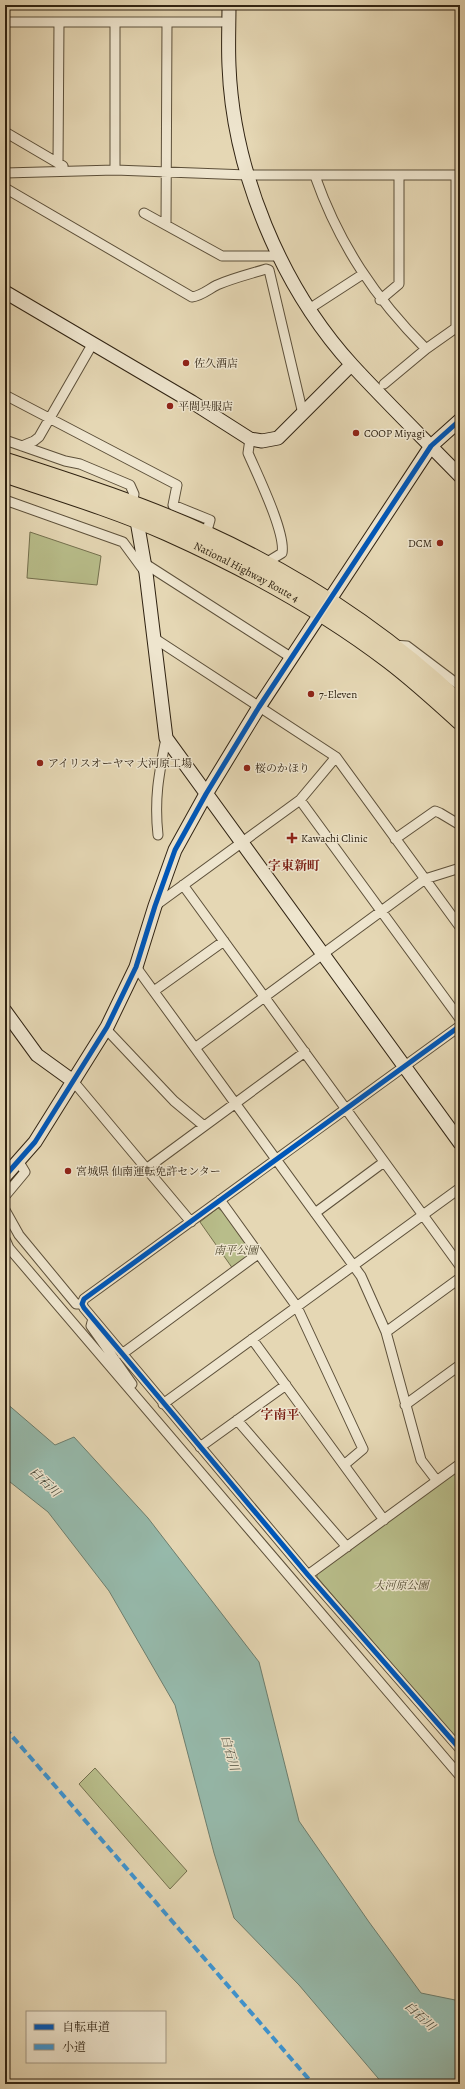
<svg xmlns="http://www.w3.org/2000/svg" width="465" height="2089" viewBox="0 0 465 2089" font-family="Alegreya,'Noto Serif JP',serif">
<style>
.green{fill:#b8bd8a;stroke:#74704e}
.water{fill:#96baac;stroke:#6d7e6e}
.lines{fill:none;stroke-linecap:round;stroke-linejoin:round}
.street-casing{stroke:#5d503a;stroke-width:11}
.secondary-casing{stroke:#302312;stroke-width:15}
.highway-casing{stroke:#302312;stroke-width:19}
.street{stroke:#eee5ce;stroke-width:9}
.secondary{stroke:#eee5ce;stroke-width:13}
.highway{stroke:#e5d7b4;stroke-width:17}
.quiet{stroke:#3d95d3;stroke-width:4;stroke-dasharray:8 4;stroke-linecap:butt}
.cycleway-casing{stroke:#eee5ce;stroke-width:8}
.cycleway{stroke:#0057b8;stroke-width:5}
.poi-dot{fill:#8f2418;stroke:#eee5ce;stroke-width:1.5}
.labels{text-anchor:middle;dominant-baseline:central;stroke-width:3;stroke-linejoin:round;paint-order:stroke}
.poi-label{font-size:11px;fill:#302312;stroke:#eee5ce;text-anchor:start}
.street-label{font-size:11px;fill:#302312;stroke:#eee5ce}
.park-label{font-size:11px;font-style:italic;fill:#524a30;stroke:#eee5ce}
.water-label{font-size:12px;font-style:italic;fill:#4f5040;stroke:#eee5ce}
.quarter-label{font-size:13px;font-weight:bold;fill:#7a1f14;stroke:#eee5ce}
</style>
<rect width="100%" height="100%" fill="#e5d7b4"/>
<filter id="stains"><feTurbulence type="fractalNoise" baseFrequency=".005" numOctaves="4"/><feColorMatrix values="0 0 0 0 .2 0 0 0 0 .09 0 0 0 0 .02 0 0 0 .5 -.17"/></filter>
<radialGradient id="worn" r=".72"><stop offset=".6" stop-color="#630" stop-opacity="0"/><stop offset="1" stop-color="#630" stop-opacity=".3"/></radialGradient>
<path class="green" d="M30,532L101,556L97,585L27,578Z
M218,1208L222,1211L252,1250V1255L233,1269L200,1222Z
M460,1469V1743L317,1577V1574Z
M95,1768L187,1871L170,1889L79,1784Z"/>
<path class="water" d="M5,1402L55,1445L74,1437L148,1518L259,1662L299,1821L369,1922L421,1993L460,2001V2084H383L299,1985L234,1918L214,1853L175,1705L109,1591L48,1512L5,1478Z"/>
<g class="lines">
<defs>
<path id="street" d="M5,22H221
M5,132L63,166
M58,163L59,22
M115,170V22
M5,173L115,170L247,175H460
M315,176C339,244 375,298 426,349
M5,188L192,297C201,296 209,289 217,285C233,278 250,274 266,269L269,270L303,414
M144,213L222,256H279
M166,225L167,22
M380,300L399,284V176
M309,309L363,274
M456,328V175
M384,384L426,349L460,325
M5,395L177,485L173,505L210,520L206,534
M250,439L248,453C257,474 286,533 282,553L264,564
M5,440L65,461L80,464L130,485L134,494L132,504
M22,446L34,441L39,437L93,343
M5,500L123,542L145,572
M144,563L292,658
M154,638L336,757L460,927
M393,645L407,646L460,686
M300,800L460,1019
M158,835C154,798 159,774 166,738
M395,839L435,811L440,813L460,825
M183,885L460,1266
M156,905L300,800L336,757
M136,967L361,1276L386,1332L421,1460L437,1481
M154,991L224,941
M460,1026L84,1299L82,1304L84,1308L308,1575L460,1749
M106,1029L174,1101L204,1126
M195,1048L425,879L460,868
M73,1081L191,1222
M146,1169L305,1052
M5,1196L25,1172L19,1162
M220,1200L297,1307L363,1449L344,1465
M5,1210L19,1235L76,1304H82
M315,1213L384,1162
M5,1239L9,1248L460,1776
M92,1322L91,1326L132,1384
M386,1332L460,1278
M252,1339L384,1520
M122,1354L258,1254
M163,1404L460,1188
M405,1405L460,1365
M237,1420L347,1547
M200,1447L286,1385
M308,1575L460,1464"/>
<path id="secondary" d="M229,5C229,25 228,45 229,66C233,171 281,287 352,365C387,403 424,439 460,476
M5,292L192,402L250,439L262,441L278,438L351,365
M137,521L146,573L166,738L460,1143
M5,1011L37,1055L73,1081
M5,1176L35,1142L107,1027L136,967L155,906L175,850L206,794L259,707L431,446L460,420"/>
<g id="highway">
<path d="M5,461C73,483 142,505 207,535C299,577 387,635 460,704"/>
<path id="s1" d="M5,474C59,492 115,509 167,532C245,567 321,608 389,660C414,679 437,700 460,721"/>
</g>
</defs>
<use href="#street" class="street-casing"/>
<use href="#secondary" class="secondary-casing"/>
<use href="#highway" class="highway-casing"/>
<use href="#street" class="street"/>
<use href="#secondary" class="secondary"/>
<use href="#highway" class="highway"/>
<path class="quiet" d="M5,1728L313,2084"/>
<defs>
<path id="cycleway" d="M460,1026L84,1299L82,1304L84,1308L308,1575L460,1749
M5,1176L35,1142L107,1027L136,967L155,906L175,850L206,794L259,707L431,446L460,420"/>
</defs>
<use href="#cycleway" class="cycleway-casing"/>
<use href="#cycleway" class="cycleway"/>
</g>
<g class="poi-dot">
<circle cx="186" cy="363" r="4"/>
<circle cx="170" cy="406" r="4"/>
<circle cx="356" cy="433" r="4"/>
<circle cx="440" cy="543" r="4"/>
<circle cx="311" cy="694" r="4"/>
<circle cx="40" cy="763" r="4"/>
<circle cx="247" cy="768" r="4"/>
<path d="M290 832h4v4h4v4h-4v4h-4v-4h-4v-4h4z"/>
<circle cx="68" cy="1171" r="4"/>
</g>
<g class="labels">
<g class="poi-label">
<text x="194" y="363">佐久酒店</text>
<text x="178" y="406">平間呉服店</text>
<text x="364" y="433">COOP Miyagi</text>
<text x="432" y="543" text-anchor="end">DCM</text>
<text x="319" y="694">7-Eleven</text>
<text x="48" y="763">アイリスオーヤマ 大河原工場</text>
<text x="255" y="768">桜のかほり</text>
<text x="301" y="838">Kawachi Clinic</text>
<text x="76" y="1171">宮城県 仙南運転免許センター</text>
</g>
<g class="street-label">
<text stroke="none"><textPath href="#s1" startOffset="261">National Highway Route 4</textPath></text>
</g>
<g class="park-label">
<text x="236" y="1250">南平公園</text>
<text x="401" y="1585">大河原公園</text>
</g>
<g class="water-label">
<text transform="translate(45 1482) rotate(44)">白石川</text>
<text transform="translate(230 1753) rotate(74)">白石川</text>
<text transform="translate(420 2016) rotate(43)">白石川</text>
</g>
<g class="quarter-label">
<text x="294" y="865">字東新町</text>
<text x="280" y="1414">字南平</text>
</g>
</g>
<rect width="465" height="2089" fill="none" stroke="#e5d7b4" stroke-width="20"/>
<rect x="6" y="6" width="453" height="2077" fill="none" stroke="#302312" stroke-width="2"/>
<rect x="10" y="10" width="445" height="2069" fill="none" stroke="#302312"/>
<rect x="26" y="2011" width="140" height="52" fill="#eee5ce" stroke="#a29783"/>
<rect x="34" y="2024" width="20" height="6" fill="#0057b8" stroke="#a29783"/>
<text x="62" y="2031" font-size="12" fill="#302312">自転車道</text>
<rect x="34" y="2044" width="20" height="6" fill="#3d95d3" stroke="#a29783"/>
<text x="62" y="2051" font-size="12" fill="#302312">小道</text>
<rect width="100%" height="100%" filter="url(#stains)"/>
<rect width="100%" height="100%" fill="url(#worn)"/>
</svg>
